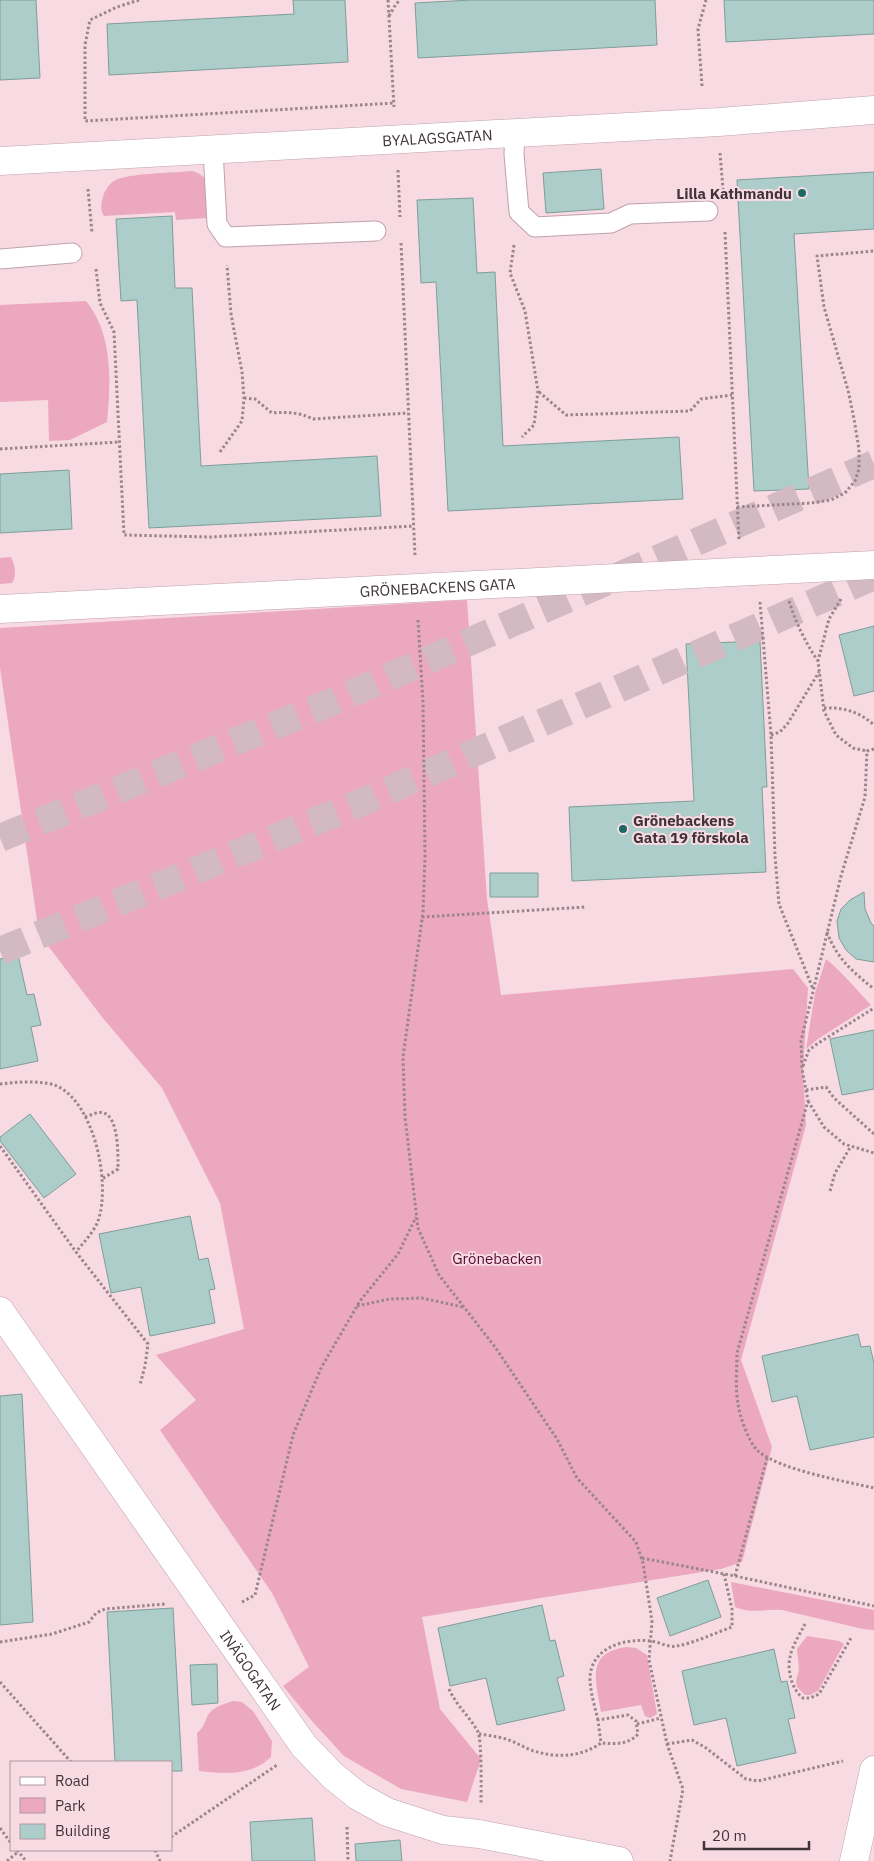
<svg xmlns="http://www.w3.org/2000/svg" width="874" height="1861" viewBox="0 0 874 1861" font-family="'IBM Plex Sans',sans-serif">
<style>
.green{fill:#eca8bf}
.building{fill:#accdc9;stroke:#7e9e9a}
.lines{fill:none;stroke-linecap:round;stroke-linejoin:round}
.highway-tunnel{stroke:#d3b9c1;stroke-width:28;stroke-dasharray:28 14;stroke-linecap:butt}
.lane-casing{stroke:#bfa2ab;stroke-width:21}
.street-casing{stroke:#bfa2ab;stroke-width:29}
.path{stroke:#9a858b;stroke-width:3;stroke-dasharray:2.5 2.5;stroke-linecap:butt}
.lane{stroke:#fff;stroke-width:19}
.street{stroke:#fff;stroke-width:28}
.poi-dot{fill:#1c6862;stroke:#f8dae3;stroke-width:2}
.labels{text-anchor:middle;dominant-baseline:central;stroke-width:4;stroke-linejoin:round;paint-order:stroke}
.street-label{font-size:15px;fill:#403438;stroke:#f8dae3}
.poi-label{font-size:15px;font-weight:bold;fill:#403438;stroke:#f8dae3;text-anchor:end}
.park-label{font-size:15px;fill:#520c2d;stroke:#f8dae3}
</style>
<rect width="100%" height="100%" fill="#f8dae3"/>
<path class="green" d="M192,171C214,177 209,195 211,214L207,218L176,220L175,212L104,216C100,210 101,204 103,197C104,192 109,184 114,181C127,173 174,173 192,171Z
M86,301C113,334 111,381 107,422L70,440L49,441L48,400L0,402V305Z
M11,557C15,565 17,576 12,583L0,584V558Z
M467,600L487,899L501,995L793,969L808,988L803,1072L806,1125L741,1360L772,1447L742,1562L721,1569L422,1617L440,1709L481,1759L467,1802L401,1789L344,1756L311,1720L283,1686L309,1667L272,1593L160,1430L196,1400L156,1355L244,1329L220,1203L162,1088L102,1017L39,934L0,668V628Z
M826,959C843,973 856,989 871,1005L818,1039L806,1049L815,993Z
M731,1582L874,1610V1630L863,1629L782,1610C766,1609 750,1614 735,1607Z
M807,1636L839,1641L844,1644L818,1691L810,1695H805L797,1687L796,1681L799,1670L797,1649Z
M626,1647L636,1648L647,1655L657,1714L650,1718L645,1716L641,1705L601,1712C596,1682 585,1653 626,1647Z
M234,1701L242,1702L253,1711L272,1741L271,1757C252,1776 223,1774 199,1771L197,1733C205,1726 204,1723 208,1715C213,1707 225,1703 234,1701Z"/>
<path class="building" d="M0,0H36L40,78L0,80Z
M293,0H345L348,62L109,75L107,24L294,14Z
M471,0H655L657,45L418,58L415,3Z
M724,0H874V34L726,42Z
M601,169L604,209L546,213L543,173Z
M874,172V229L794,234L809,489L754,491L737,180Z
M473,198L477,273L495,272L503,446L679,437L683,499L448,511L436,282L421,283L417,200Z
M172,216L175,288H192L201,466L377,456L381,516L149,528L137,300L121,301L116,219Z
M69,470L72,529L0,533V474Z
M874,626V691L854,696L839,635Z
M760,641L767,787H762L766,872L572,881L569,807L694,801L686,644Z
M490,873H538V897H490Z
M864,892L865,909L871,923L874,926V962L856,959L846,950L839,938L837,921L841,909L850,900Z
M18,955L27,995L34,994L41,1025L31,1027L38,1061L0,1069V959Z
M874,1030V1089L842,1095L830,1039Z
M30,1114L76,1174L44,1198L0,1141V1137Z
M190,1216L199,1260L208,1258L215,1289L209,1290L215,1323L150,1336L141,1287L111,1293L99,1234Z
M858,1334L861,1347L870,1346L874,1363V1437L810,1450L797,1396L772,1402L762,1356Z
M22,1394L33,1622L0,1625V1396Z
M708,1580L721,1617L670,1636L657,1598Z
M542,1605L550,1641L555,1640L564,1676L557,1678L565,1710L497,1725L486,1678L450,1686L438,1628Z
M173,1608L182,1771H171V1762H115L107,1612Z
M774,1649L781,1682L787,1681L795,1718L788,1719L796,1753L737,1766L726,1718L694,1725L682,1671Z
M217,1664L218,1703L192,1705L190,1665Z
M312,1818L315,1861H252L250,1822Z
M400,1840L402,1861H356L355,1844Z"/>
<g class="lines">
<path class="highway-tunnel" d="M0,838L332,702L874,464
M0,951L367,800L874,576"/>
<defs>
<path id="lane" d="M515,132L514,154L519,212L535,227L611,223L630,214L708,211
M213,150L217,224L226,237L376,231
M0,259L72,253"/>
<g id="street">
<path id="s1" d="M0,161L719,122L874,110"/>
<path id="s2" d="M0,609L874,565"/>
<path id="s3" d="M0,1311L304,1746L333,1776L358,1796L387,1812L443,1830L479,1834L619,1861"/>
<path d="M854,1861L874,1770"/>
</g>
</defs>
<use href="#lane" class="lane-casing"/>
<use href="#street" class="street-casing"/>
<path class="path" d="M139,0L117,7L90,20L85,45V121L394,103
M388,0L394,107
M389,16L396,4L400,0
M702,86L698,29L706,0
M720,153L723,189
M398,170L400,217
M88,189L92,233
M725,232L739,541
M401,243L415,556
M514,245L510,273L525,311L538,391L534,425L522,437
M96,269L100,303L114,332L124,535L210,537L414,526
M539,392L566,415L690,411L701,399L732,395
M244,398L255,399L272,413C287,412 299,412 313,419L408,413
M0,449L119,442
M220,452L242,421L244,398L242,372L231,314L227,265
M737,507L811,503L831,500L845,493L855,481L859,469V449L854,419L848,390L824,307L817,256L874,251
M841,599L829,619L818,661L824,711L836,735L853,748L867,751
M789,601C796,623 805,642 818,661
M760,602L771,735L775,856L779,904L813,989
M418,620L423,702L425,857L423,912L403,1057L405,1117L418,1228L439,1275L495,1347L557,1439L577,1478L636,1542L643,1563L652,1621L649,1660L667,1744L683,1789L670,1861
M824,708C843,707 860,712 874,725
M771,735L780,732L788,723L819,672
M874,749L867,751L865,797L841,876L801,1041L802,1069L808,1101L737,1353C737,1369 735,1387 738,1403C739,1415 749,1443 758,1451C780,1470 844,1481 874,1488
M422,917L586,907
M827,932C837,959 853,972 874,989
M803,1066L809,1050L817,1044L874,1008
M0,1084C15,1082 43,1080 57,1086C95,1104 111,1184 98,1221C94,1232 83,1243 76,1252
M806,1090L826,1087L834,1098L874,1134
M808,1101L824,1127L844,1144L874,1153
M85,1117C91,1115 98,1111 104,1113C119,1118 118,1156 118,1169L102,1179
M0,1146L76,1252L148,1344L145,1366L140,1385
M830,1191L835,1173L851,1146
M357,1306L390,1299L422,1298L463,1307
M642,1558L735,1576L874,1606
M735,1576L767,1458
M242,1602L255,1595L293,1435L321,1368L360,1301L398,1254L416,1217
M805,1624C800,1634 792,1646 790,1657C787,1671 792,1690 803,1698H810L819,1694L851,1638
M0,1642L52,1634L89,1622L96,1613L105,1609L165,1604
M0,1682L71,1762
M449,1689C456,1705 470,1717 478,1732C482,1742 481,1790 481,1803
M598,1720C595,1707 590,1692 590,1678C591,1647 625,1638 651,1641C659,1642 669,1648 677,1646C694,1643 715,1633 732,1627V1609L724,1574
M637,1724L661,1718
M479,1734C486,1735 494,1736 502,1738C512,1740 521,1746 531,1750C554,1758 580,1758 601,1743L598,1720L628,1715L636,1721L638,1734C628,1745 615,1744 601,1743
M667,1744L692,1740L706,1748L746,1779L758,1781L843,1761
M347,1827L348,1861
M0,1828L11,1843
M171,1837L277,1765
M17,1850L26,1861
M155,1850L160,1861
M7,1861L18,1852"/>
<use href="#lane" class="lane"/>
<use href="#street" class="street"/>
</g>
<g class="poi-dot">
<circle cx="802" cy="193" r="5"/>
<circle cx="623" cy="829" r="5"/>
</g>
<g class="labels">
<g class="street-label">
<text stroke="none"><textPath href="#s1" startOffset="438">BYALAGSGATAN</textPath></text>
<text stroke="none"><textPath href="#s2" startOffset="438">GRÖNEBACKENS GATA</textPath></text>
<text stroke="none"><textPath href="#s3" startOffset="438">INÄGOGATAN</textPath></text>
</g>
<g class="poi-label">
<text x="792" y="193">Lilla Kathmandu</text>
<text x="633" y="820" text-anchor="start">Grönebackens<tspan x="633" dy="17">Gata 19 förskola</tspan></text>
</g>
<g class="park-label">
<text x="497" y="1258">Grönebacken</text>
</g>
</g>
<rect x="10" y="1761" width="162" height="90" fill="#f8dae3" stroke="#ae989f"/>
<rect x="20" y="1777" width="25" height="8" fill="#ffffff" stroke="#ae989f"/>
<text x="55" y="1786" font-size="15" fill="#403438">Road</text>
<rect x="20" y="1798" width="25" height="15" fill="#eca8bf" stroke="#ae989f"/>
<text x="55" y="1811" font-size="15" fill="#403438">Park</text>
<rect x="20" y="1824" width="25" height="15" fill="#accdc9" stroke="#ae989f"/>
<text x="55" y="1836" font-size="15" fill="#403438">Building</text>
<path d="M704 1841v8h105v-8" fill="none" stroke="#403438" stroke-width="2.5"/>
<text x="712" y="1841" font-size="15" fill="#403438" stroke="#f8dae3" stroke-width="4" paint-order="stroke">20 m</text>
</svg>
